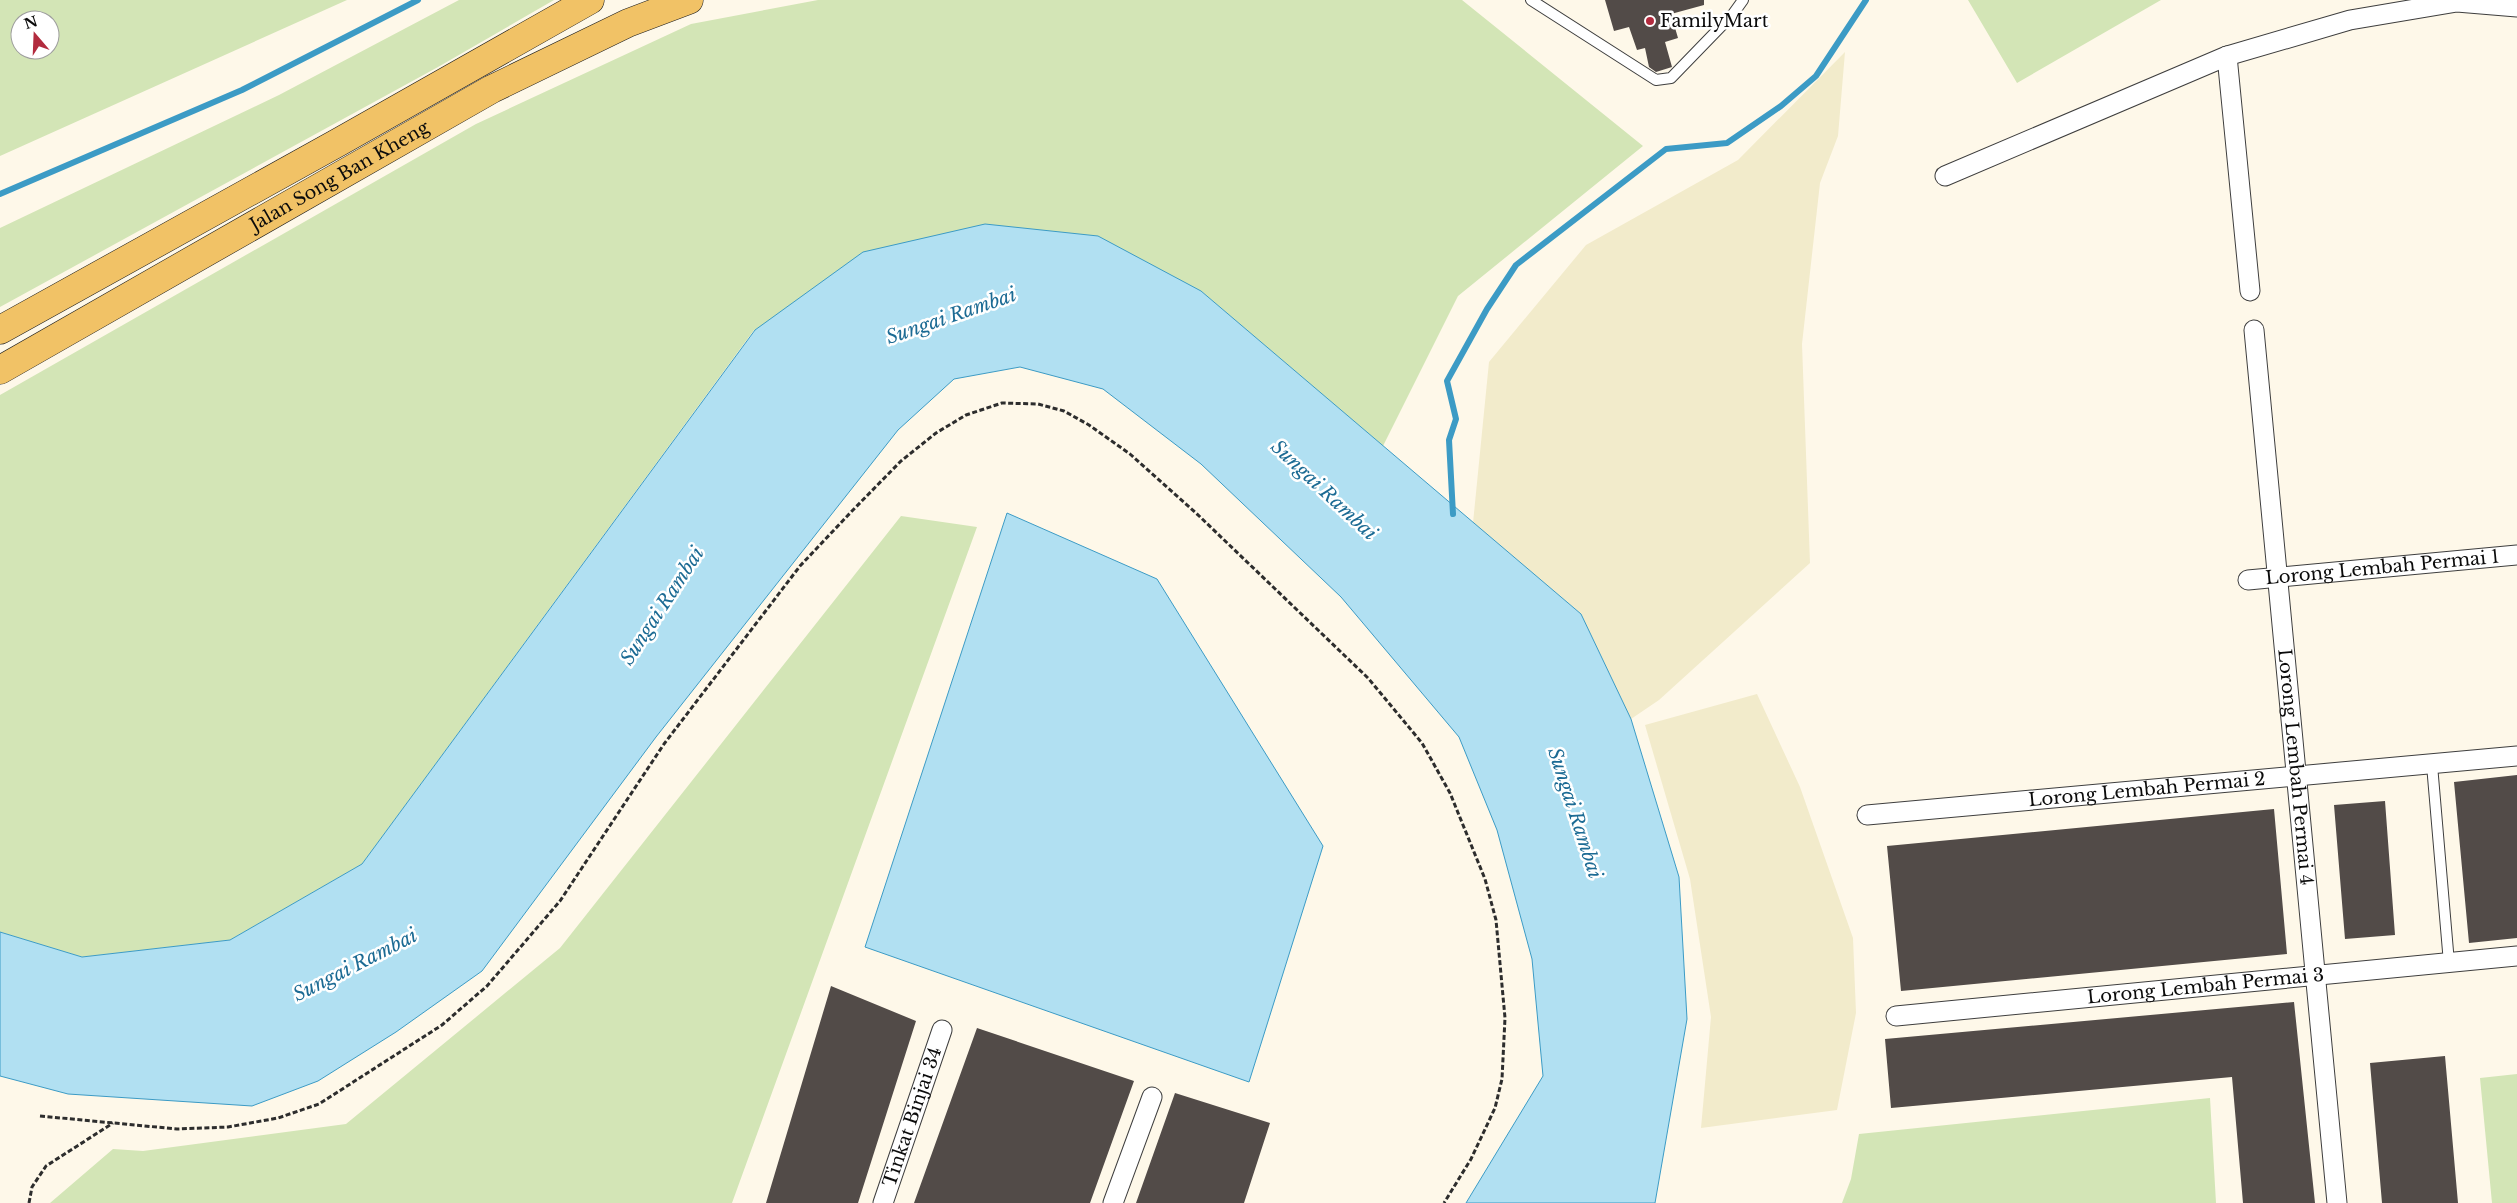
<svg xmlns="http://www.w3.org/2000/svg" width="2517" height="1203" viewBox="0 0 2517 1203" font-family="'Libre Baskerville',serif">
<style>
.farmland{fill:#f2ebcb}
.green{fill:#d3e5b6;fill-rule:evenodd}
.water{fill:#b1e0f2;stroke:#3c9bc5}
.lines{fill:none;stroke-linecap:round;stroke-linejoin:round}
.stream{stroke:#3c9bc5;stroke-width:6}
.building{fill:#524b48}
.service-casing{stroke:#3e3e3e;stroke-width:12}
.minor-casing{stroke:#3e3e3e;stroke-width:21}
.primary-casing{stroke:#1c1c1c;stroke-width:29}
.path{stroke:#2d2d2d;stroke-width:3;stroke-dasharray:5 2.5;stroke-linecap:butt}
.service{stroke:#fff;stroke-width:10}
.minor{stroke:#fff;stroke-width:19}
.primary{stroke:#f1c266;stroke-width:28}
.poi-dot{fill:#b22b3e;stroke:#fff;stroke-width:2}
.labels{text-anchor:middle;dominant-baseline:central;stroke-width:5;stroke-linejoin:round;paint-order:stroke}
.poi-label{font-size:18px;fill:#0b0b0b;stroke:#fff;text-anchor:start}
.street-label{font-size:18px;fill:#0b0b0b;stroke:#fff}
.water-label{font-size:19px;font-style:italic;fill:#1c6b94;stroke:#fff}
</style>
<rect width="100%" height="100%" fill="#fef8e9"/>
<path class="farmland" d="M1845,52L1838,136L1820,183L1802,344L1810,563L1659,700L1631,719L1581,614L1473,523L1489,362L1586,245L1738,160Z
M1757,694L1800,787L1853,938L1856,1013L1837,1110L1701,1128L1711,1017L1690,879L1645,725Z"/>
<path class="green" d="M0,0H347L0,156ZM20,20H50V50H20Z
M459,0H554L438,67L0,307V228L279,95Z
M818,0H1462L1643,146L1458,296L1383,446L1201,291L754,330L362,864L230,940L82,957L0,932V395L476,124L691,24Z
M1968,0H2161L2017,83Z
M901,516L977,527L732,1203H50L113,1149L143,1151L346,1124L560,948Z
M2517,1074V1203H2492L2480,1078Z
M2210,1098L2216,1203H1842L1851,1179L1859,1134Z"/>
<path class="water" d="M985,224L1098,236L1201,291L1581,614L1631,719L1679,877L1687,1019L1655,1203H1466L1543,1076L1532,959L1497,830L1459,737L1341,597L1201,464L1103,389L1020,367L954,379L898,430L656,737L482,971L396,1032L318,1081L252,1106L68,1094L0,1076V932L82,957L230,940L362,864L755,330L863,252Z
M1007,513L1157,579L1323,846L1249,1082L865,947Z"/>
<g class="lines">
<path class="stream" d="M0,194L242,90L418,0
M1453,514L1449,440L1456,419L1447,381L1487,309L1516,265L1666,149L1727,143L1781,106L1816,76L1866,0"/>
</g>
<path class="building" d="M1605,0H1704V5L1671,14L1678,38L1665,42L1672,67L1656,72L1649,67L1645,48L1637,50L1629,27L1614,31Z
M2517,775V938L2469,943L2454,782Z
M2385,801L2395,935L2345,939L2334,805Z
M2274,809L2287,954L1901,991L1887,846Z
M831,986L916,1021L858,1203H766Z
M2294,1002L2315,1203H2243L2232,1077L1891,1108L1885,1039Z
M977,1028L1134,1081L1090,1203H914Z
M2445,1056L2458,1203H2382L2370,1063Z
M1175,1093L1270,1123L1244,1203H1136Z"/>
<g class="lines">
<defs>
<path id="service" d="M1531,0L1656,80L1671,78L1733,14L1743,0
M2432,765L2449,963"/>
<g id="minor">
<path d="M2227,56L2250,291"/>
<path d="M1945,176L2227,56L2350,20L2457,2L2517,7"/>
<path id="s1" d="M2254,330L2337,1203"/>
<path id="s2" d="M2248,580L2517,555"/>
<path id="s3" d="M1867,815L2517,756"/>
<path id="s4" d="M1896,1016L2517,956"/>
<path id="s5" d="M883,1203L942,1030"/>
<path d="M1113,1203L1152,1097"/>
</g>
<g id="primary">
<path d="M0,330L339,142L590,0"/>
<path id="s6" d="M0,370L492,89L628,23L689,0"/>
</g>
</defs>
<use href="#service" class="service-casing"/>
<use href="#minor" class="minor-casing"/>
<use href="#primary" class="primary-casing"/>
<path class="path" d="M40,1116L177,1129L228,1127L278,1118L319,1104L442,1025L487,986L560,901L664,744L800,566L852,511L901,461L936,433L966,415L1002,403L1038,404L1064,411L1089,425L1130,454L1196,513L1368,678L1422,743L1450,793L1485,879L1496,920L1505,1018L1502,1079L1495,1108L1471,1159L1444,1203
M29,1203L32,1187L46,1166L113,1123"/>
<use href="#service" class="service"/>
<use href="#minor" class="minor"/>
<use href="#primary" class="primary"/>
</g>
<circle class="poi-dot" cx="1650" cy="21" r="5"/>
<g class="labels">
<g class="poi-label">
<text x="1660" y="21">FamilyMart</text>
</g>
<g class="street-label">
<text stroke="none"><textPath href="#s6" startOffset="391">Jalan Song Ban Kheng</textPath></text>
<text stroke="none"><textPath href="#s2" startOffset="135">Lorong Lembah Permai 1</textPath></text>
<text stroke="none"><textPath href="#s1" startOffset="439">Lorong Lembah Permai 4</textPath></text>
<text stroke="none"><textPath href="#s3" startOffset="281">Lorong Lembah Permai 2</textPath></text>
<text stroke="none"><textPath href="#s4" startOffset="311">Lorong Lembah Permai 3</textPath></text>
<text stroke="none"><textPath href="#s5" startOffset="91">Tinkat Binjai 34</textPath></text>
</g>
<g class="water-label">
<text transform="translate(951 316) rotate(-19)">Sungai Rambai</text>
<text transform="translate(1324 490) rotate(43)">Sungai Rambai</text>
<text transform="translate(662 606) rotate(-57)">Sungai Rambai</text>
<text transform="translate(1575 813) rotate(72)">Sungai Rambai</text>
<text transform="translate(355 965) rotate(-27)">Sungai Rambai</text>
</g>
</g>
<g transform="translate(35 35) rotate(341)"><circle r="24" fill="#ffffff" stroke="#9d9d9d"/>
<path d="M0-4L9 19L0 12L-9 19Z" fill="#b22b3e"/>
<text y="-8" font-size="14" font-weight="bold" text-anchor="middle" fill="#0b0b0b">N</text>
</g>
</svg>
